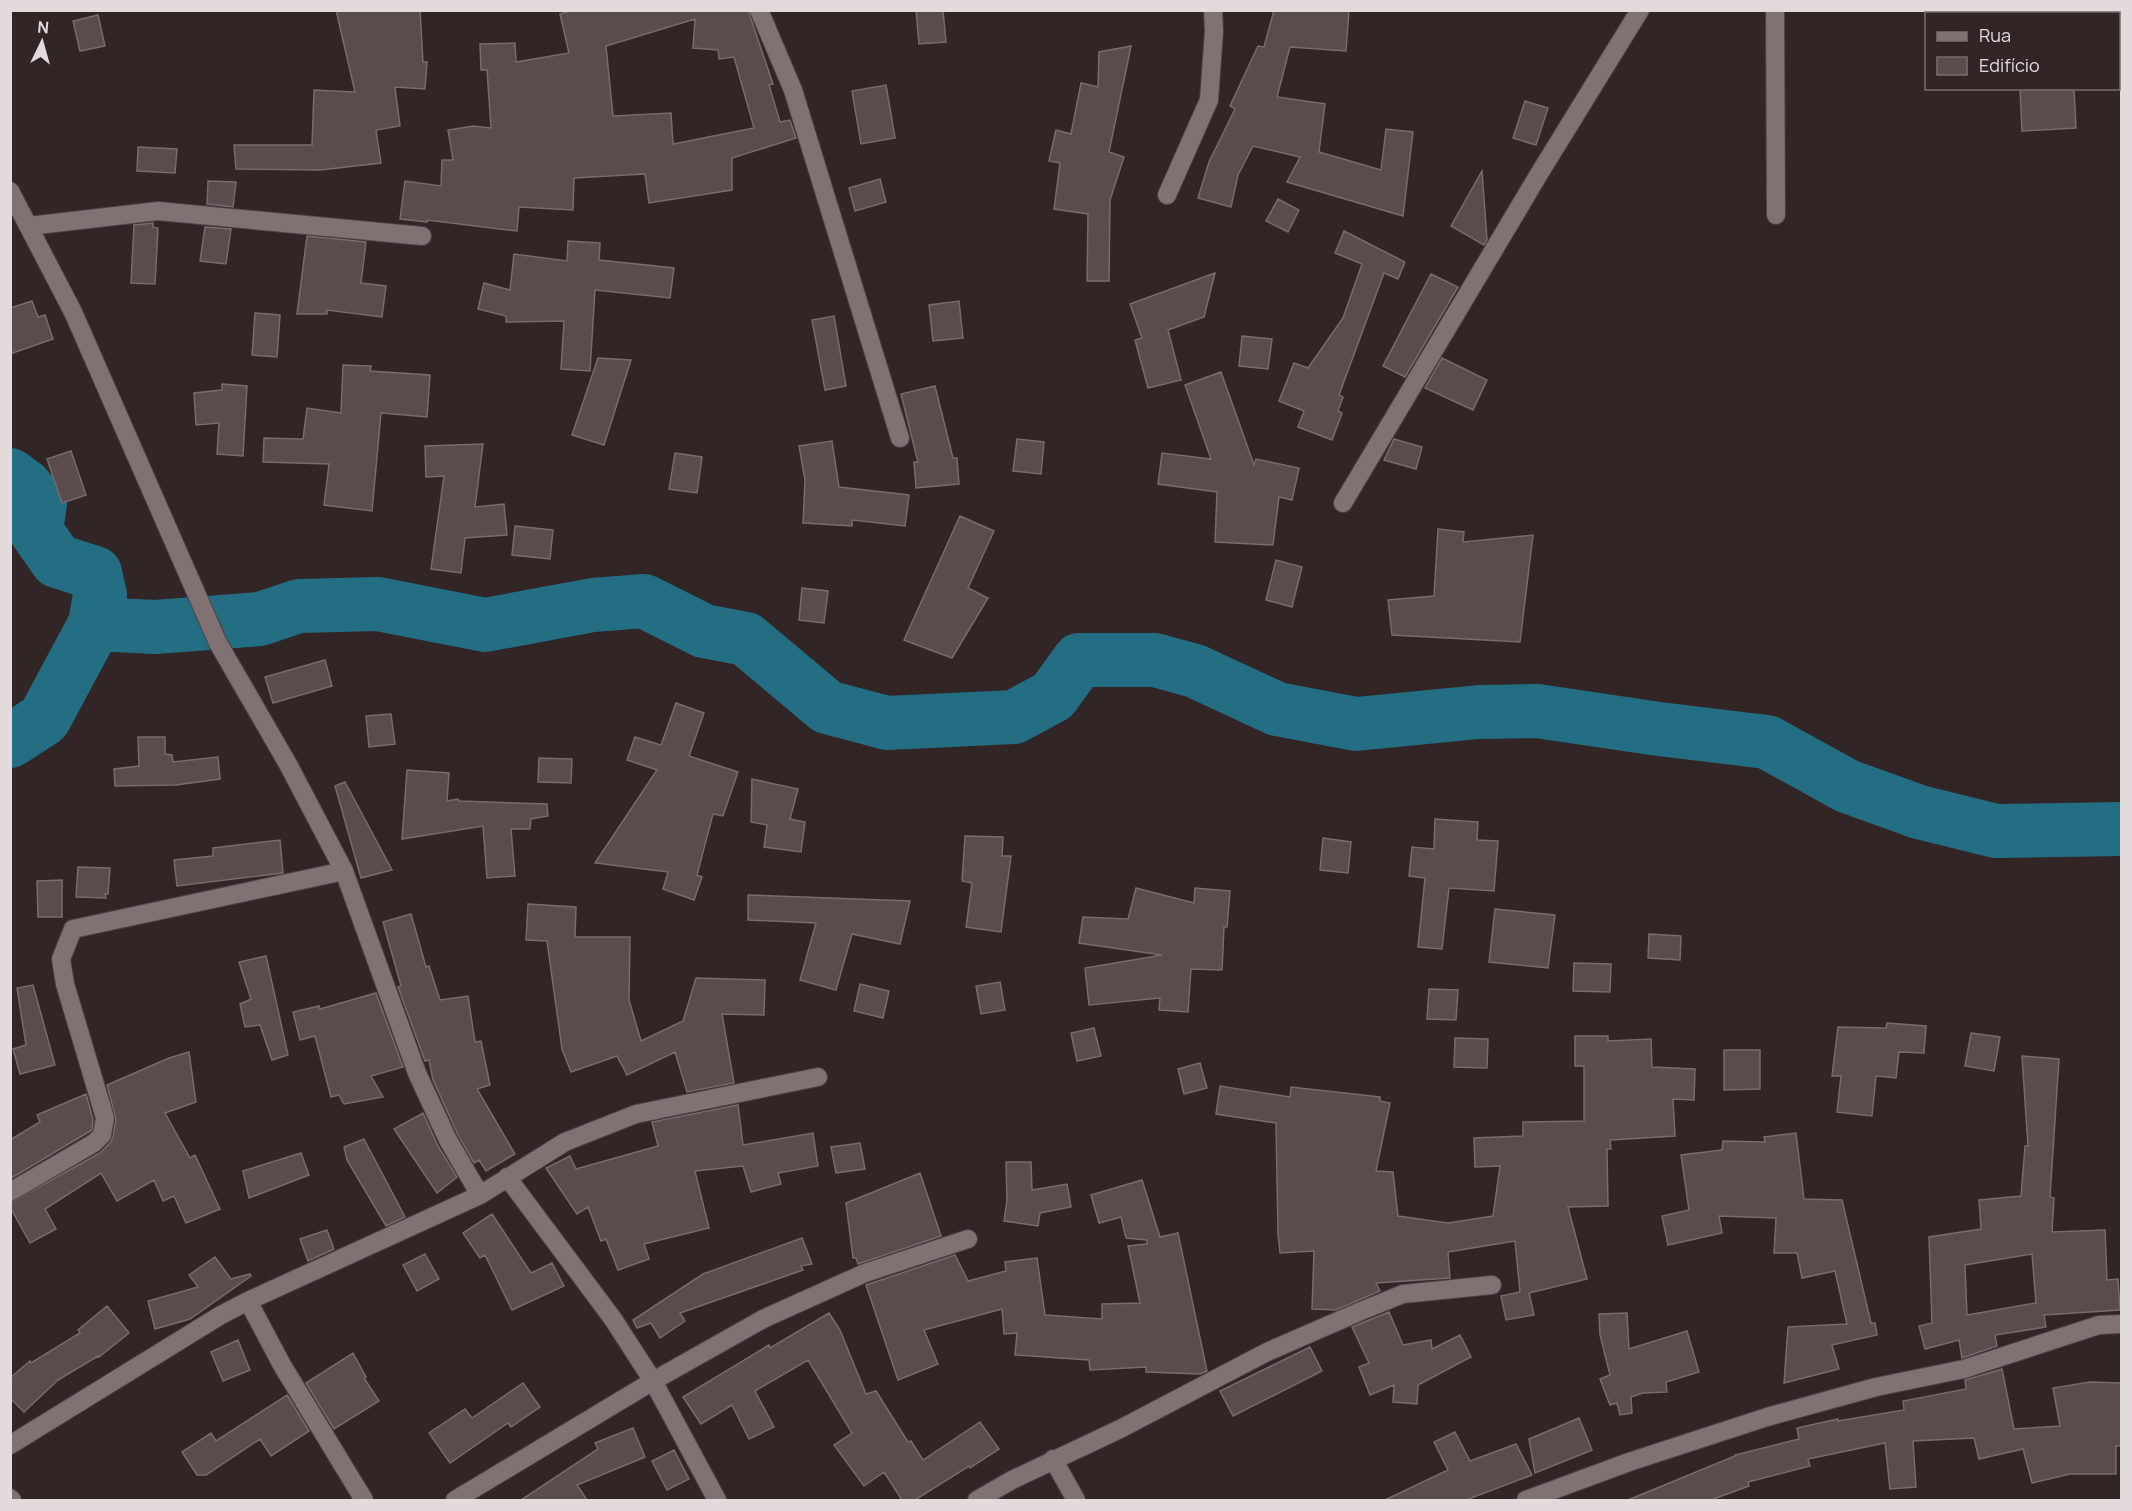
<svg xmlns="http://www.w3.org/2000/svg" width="2132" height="1511" viewBox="0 0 2132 1511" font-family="Manrope,sans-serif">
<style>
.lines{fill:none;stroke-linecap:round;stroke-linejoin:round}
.river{stroke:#236e83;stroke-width:54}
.building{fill:#5a4c4d;stroke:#796a6b;stroke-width:1.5;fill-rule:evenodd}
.street-casing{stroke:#4d4344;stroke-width:20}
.street{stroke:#807172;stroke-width:18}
</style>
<rect width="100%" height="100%" fill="#312526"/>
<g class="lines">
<path class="river" d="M10,475L25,486L40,503L36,531L57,561L95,573L100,595L95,624
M10,741L44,719L95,624L155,627L260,619L299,606L378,604L485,625L593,605L644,601L704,631L746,639L827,707L887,723L1014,717L1053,696L1079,660H1155L1195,671L1277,709L1356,724L1479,712L1537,711L1659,729L1767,742L1847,786L1919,812L1996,831L2122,829"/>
</g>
<path class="building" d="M336,10H420L423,62H427L425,89L395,87L400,126L376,130L381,163L320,170L236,169L234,145H312L314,90L355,92Z
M573,10H748L773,84L769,85L780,122L790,120L796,138L732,158V190L649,203L645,174L574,178L573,210L519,207L517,231L427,220V222L400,219L405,181L441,186L442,160H453L448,130L473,126L491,128L487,70H481L480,44L515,43L516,62L569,53L560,14ZM695,19L693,48L718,50L719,59L734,57L754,128L673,144L671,113L613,116L606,46Z
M916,10H943L946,42L919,44Z
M1274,10H1349L1346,51L1290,47L1277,97L1325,104L1319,152L1381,170L1386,129L1413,132L1403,216L1287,182L1300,157L1253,146L1238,175L1231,207L1198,198L1209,162L1235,109L1230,106L1258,46L1264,47Z
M98,15L105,46L80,51L73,21Z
M1131,46L1109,152L1124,157L1110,200L1109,281H1087L1088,214L1054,209L1060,163L1049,161L1056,130L1071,134L1081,83L1098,87L1099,52Z
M886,85L895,138L861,144L852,91Z
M2020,88H2074L2076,128L2022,131Z
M1525,101L1548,108L1536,145L1513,138Z
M138,147L177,149L175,173L137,171Z
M1482,171L1487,240L1484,245L1451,226Z
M880,179L886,202L855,211L849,188Z
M208,181L236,182L233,207L207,204Z
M1278,199L1299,210L1288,232L1266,221Z
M153,223V227L158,228L155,284L131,283L134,225Z
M205,227L231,229L226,264L200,261Z
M1344,231L1405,262L1398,279L1384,273L1339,395L1343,397L1338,411L1342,413L1332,440L1298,427L1304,411L1279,401L1294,363L1308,368L1343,318L1362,264L1335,253Z
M307,236L366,242L361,283L386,286L382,317L327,310V314H297Z
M568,241L600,243L599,260L674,268L670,298L595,290L590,371L561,369L564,321L506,322V316L478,309L484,283L510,290L514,254L567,261Z
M1215,273L1204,317L1168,330L1181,380L1148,388L1135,340L1142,338L1130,304Z
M1431,274L1458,287L1405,377L1383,366Z
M32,301L38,317L45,315L53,339L10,354V308Z
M959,301L963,338L933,341L929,305Z
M255,313L280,315L277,357L252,355Z
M834,316L846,386L825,390L812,320Z
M1242,336L1272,339L1268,369L1239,366Z
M598,358L631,360L604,445L572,435Z
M1442,358L1487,380L1473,410L1425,388Z
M343,365L371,366L370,371L430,375L427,417L381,413L372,511L324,505L329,464L263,462L264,438L303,439L307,408L341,413Z
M1221,372L1254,465L1256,459L1299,468L1292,500L1279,497L1273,545L1215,542L1217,492L1158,484L1162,453L1211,459L1185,385Z
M222,384L247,386L243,456L217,454L219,423L196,425L194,393L222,390Z
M935,386L953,458H957L959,484L916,488L914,462H918L901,394Z
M1017,439L1044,442L1041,474L1013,471Z
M1394,439L1422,447L1416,469L1384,460Z
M832,441L839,487L909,495L905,526L852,520V526L803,523L805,480L799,446Z
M483,444L475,507L504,504L507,535L465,538L461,573L431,569L444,476L426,477L425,446Z
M71,451L86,495L62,503L47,459Z
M675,453L702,457L697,493L669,489Z
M960,516L994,531L968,588L988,598L952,658L904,640Z
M515,526L553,530L550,559L512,555Z
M1438,529L1464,532L1463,542L1533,535L1520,642L1392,635L1388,600L1434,596Z
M1276,560L1302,567L1292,607L1266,600Z
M802,588L828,591L824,623L799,620Z
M325,660L332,686L273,703L265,677Z
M676,703L704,713L689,756L738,772L723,816L713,814L697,875L702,877L694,900L663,889L668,872L595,863L657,770L627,760L635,737L661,745Z
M391,714L395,744L369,747L366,716Z
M138,737H165V754L172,755L173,762L218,757L220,779L176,785L115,786L114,769L139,766Z
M539,758L572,759L571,783L538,782Z
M407,770L449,773L447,801L458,799L459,801L547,804L548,816L531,819L530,829H511L515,876L487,878L483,826L402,839Z
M752,779L798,789L790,819L805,822L801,852L764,847L767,825L751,822Z
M345,782L392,870L361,878L335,786Z
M1435,819L1478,822L1477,840L1498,841L1494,891L1449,888L1442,949L1418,947L1425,878L1409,876L1412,847L1434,849Z
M965,836L1003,837L1002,856H1011L1001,932L966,927L972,883L962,881Z
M1323,838L1351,842L1348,873L1320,870Z
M280,840L283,873L177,886L174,860L213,856V848Z
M78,867L110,868L108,894H105L106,898L76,897Z
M62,880V917H38L37,881Z
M1136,888L1194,903L1195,888L1230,891L1227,927H1224L1222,970L1191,969L1188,1012L1159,1010L1160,998L1089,1005L1085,968L1162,955L1079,943L1083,917L1128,919Z
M748,895L910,901L900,944L852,934L836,990L800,980L816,923L748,920Z
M528,904L576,907L575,937H630L629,1000L641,1041L683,1021L696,978L765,980L764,1015L722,1014L734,1083L687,1092L675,1052L627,1075L617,1056L571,1072L562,1049L547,941L526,940Z
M1495,909L1555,915L1548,968L1489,962Z
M411,914L426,967L429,966L440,1000L468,996L475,1042L481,1041L490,1085L477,1089L515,1154L486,1171L479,1160L474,1163L458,1135L433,1080L429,1060L425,1061L398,987L401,986L383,922Z
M1649,934L1681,936L1680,960L1648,958Z
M266,956L288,1055L272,1060L260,1025L245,1027L240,1004L251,999L239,962Z
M1574,963L1611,964L1610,992L1573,991Z
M1000,982L1005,1010L981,1014L976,986Z
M860,984L889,991L883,1018L854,1011Z
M33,985L55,1065L20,1074L13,1049L26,1045L17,988Z
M1429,989L1458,990L1456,1020L1427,1019Z
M376,993L403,1067L371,1076L383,1097L344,1104L339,1095L331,1097L315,1036L300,1040L293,1012L319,1006L320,1009Z
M1887,1023L1926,1026L1924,1053L1899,1052L1896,1078L1876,1076L1872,1116L1837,1112L1841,1076H1832L1838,1027L1886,1028Z
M1094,1028L1101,1056L1077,1061L1071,1033Z
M1971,1033L2000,1037L1994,1071L1965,1066Z
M1575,1036H1608V1041L1651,1039L1652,1067L1695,1069L1694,1100L1673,1099L1675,1136L1610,1140L1611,1149H1607L1608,1206L1568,1207L1587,1279L1529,1293L1534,1315L1506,1320L1501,1296L1520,1292L1515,1241L1448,1252L1450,1278L1376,1283L1380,1291L1336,1310L1312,1309L1314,1251L1280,1253L1278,1234L1276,1123L1216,1114L1220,1086L1290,1097L1291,1087L1380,1097V1101L1390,1103L1376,1171L1393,1172L1398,1216L1448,1223L1493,1216L1500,1166L1475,1167L1474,1138L1523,1136V1122L1584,1121V1066H1575Z
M1455,1038L1488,1039L1487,1068L1454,1067Z
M1724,1050H1760V1089L1724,1090Z
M189,1052L196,1102L165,1113L190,1158L195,1155L220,1209L186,1223L174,1196L163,1201L154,1180L117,1201L101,1173L45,1209L56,1229L30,1243L10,1207V1203L100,1153L110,1143L113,1137L116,1119L107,1085L169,1058Z
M2022,1056L2059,1059L2050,1197L2054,1198L2052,1232L2105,1230L2107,1280L2118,1279L2120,1310L2044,1315L2046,1327L1995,1335L1997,1346L1962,1358L1959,1340L1925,1349L1919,1326L1932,1323L1929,1237L1981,1229L1979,1200L2021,1196L2025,1146H2028ZM2032,1254L2036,1303L1967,1315L1965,1265Z
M1200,1063L1207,1088L1184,1094L1178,1069Z
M86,1094L93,1119L92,1130L10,1179V1140L40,1122L37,1115Z
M738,1105L743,1145L813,1133L818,1166L778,1173L781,1184L751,1192L743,1166L695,1171L709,1228L644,1244L649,1259L618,1270L606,1239L601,1241L588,1207L577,1214L546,1168L570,1156L576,1169L658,1146L652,1122Z
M423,1113L438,1146L457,1177L437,1193L394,1129Z
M1796,1133L1804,1199L1842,1200L1871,1323H1875L1877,1335L1832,1345L1839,1369L1784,1383L1788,1327L1847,1324L1835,1271L1802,1278L1797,1253H1774L1776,1218L1719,1216L1722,1233L1668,1245L1662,1216L1689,1210L1681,1155L1722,1150L1723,1141L1765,1142L1764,1137Z
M364,1139L405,1217L386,1226L347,1160L344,1147Z
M860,1143L865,1169L836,1173L831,1147Z
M301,1153L309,1175L249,1198L243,1171Z
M1006,1162H1031L1032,1190L1067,1184L1071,1207L1040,1213L1038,1226L1004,1221L1007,1200Z
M920,1173L941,1236L858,1264L856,1258H853L846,1203Z
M1142,1180L1160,1237L1178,1233L1207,1371L1200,1374L1146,1372V1367L1090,1370L1089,1360L1015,1355L1017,1333L1004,1334L1002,1309L924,1330L938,1364L898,1380L866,1285L955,1255L968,1281L1006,1271L1005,1262L1037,1258L1045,1315L1102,1319V1304L1140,1303L1128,1246L1147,1244V1240L1126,1238L1121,1217L1099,1223L1091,1195Z
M492,1214L531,1273L552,1263L564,1286L512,1310L485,1255L480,1258L463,1233Z
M327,1230L334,1249L308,1261L300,1239Z
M802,1238L812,1264L801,1266L803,1270L680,1313L685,1321L660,1338L651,1323L637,1328L633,1320L703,1274Z
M425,1254L439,1279L417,1291L403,1265Z
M215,1257L231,1279L250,1274L251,1276L190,1319L155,1329L148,1301L198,1287L189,1275Z
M107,1306L129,1333L99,1357L98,1356L58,1380L24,1412L10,1398V1378L30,1361L31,1363L80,1333L78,1330Z
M1389,1312L1403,1345L1431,1340L1432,1349L1460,1335L1471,1357L1418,1385L1417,1404L1393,1402L1394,1385L1370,1395L1359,1367L1369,1363L1352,1327Z
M829,1313L840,1330L866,1394L876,1391L908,1442L911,1441L923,1460L980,1422L999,1449L970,1468L969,1466L915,1500H902L884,1472L864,1486L834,1445L852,1433L808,1360L755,1391L774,1427L749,1439L732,1405L701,1424L683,1397L769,1345L770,1348Z
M1627,1313L1629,1349L1687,1331L1699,1372L1666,1382L1667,1392L1643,1393L1631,1397L1632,1413L1620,1415L1617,1403L1610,1405L1600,1379L1610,1375L1600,1335L1599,1314Z
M238,1340L250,1370L223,1381L211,1352Z
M1310,1347L1322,1371L1233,1416L1220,1391Z
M353,1353L366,1377L364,1378L379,1401L334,1429L306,1383Z
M2002,1369L2014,1429L2060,1426L2053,1388L2090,1382L2121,1383V1446H2116V1474H2070L2032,1483L2023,1449L1979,1459L1974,1438L1913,1441L1916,1487L1890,1489L1885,1443L1808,1459L1810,1466L1748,1482L1749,1486L1711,1500H1628L1735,1456V1455L1799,1439L1797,1428L1838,1419V1421L1904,1410L1903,1401L1966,1389L1965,1380Z
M523,1383L540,1407L511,1427L508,1423L450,1463L429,1433L465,1409L472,1418Z
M287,1395L309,1431L271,1456L260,1439L206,1475H197L182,1452L211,1433L216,1441Z
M1579,1418L1592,1450L1535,1473L1529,1439Z
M633,1428L645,1457L577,1485L587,1500H521L598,1449L595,1443Z
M1455,1432L1470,1461L1516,1444L1532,1475L1466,1500H1385L1448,1470L1434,1442Z
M674,1450L689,1479L667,1490L652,1461Z"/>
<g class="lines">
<defs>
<path id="street" d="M759,10L793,90L900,438
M1775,10L1776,215
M10,191L73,312L218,643L289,766L344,871L417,1073L448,1140L480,1195
M1167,195L1209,100L1214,31L1213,10
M29,226L158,211L422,236
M1343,503L1539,174L1640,10
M507,1177L613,1319L653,1381L717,1500
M10,1192L94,1143L102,1135L105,1118L65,984L61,959L73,929L344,871
M248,1301L282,1365L364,1500
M10,1445L221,1315L248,1301L480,1195L565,1142L636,1114L818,1077
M1053,1459L1076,1500
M10,1498L12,1500
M455,1500L653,1381L763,1319L865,1273L968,1239
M977,1500L1012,1480L1120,1429L1267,1352L1361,1311L1403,1294L1492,1285
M1526,1500L1629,1462L1767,1417L1876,1387L1964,1369L2099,1325L2122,1324"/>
</defs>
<use href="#street" class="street-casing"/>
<use href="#street" class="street"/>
</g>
<rect width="2132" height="1511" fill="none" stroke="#e3dadb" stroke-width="24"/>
<rect x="1925" y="12" width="195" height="78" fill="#312526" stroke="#786d6e" stroke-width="1.5"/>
<rect x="1937" y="32" width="30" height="9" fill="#807172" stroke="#786d6e" stroke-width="1.5"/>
<text x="1979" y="42" font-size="18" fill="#e3dadb">Rua</text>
<rect x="1937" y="57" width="30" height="18" fill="#5a4c4d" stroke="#786d6e" stroke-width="1.5"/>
<text x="1979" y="72" font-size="18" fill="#e3dadb">Edifício</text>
<g transform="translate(42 42) rotate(5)" stroke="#312526" stroke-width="4.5" paint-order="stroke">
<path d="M0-4.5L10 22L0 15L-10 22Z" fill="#e3dadb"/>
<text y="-9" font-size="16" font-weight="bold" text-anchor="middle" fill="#e3dadb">N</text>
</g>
</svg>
